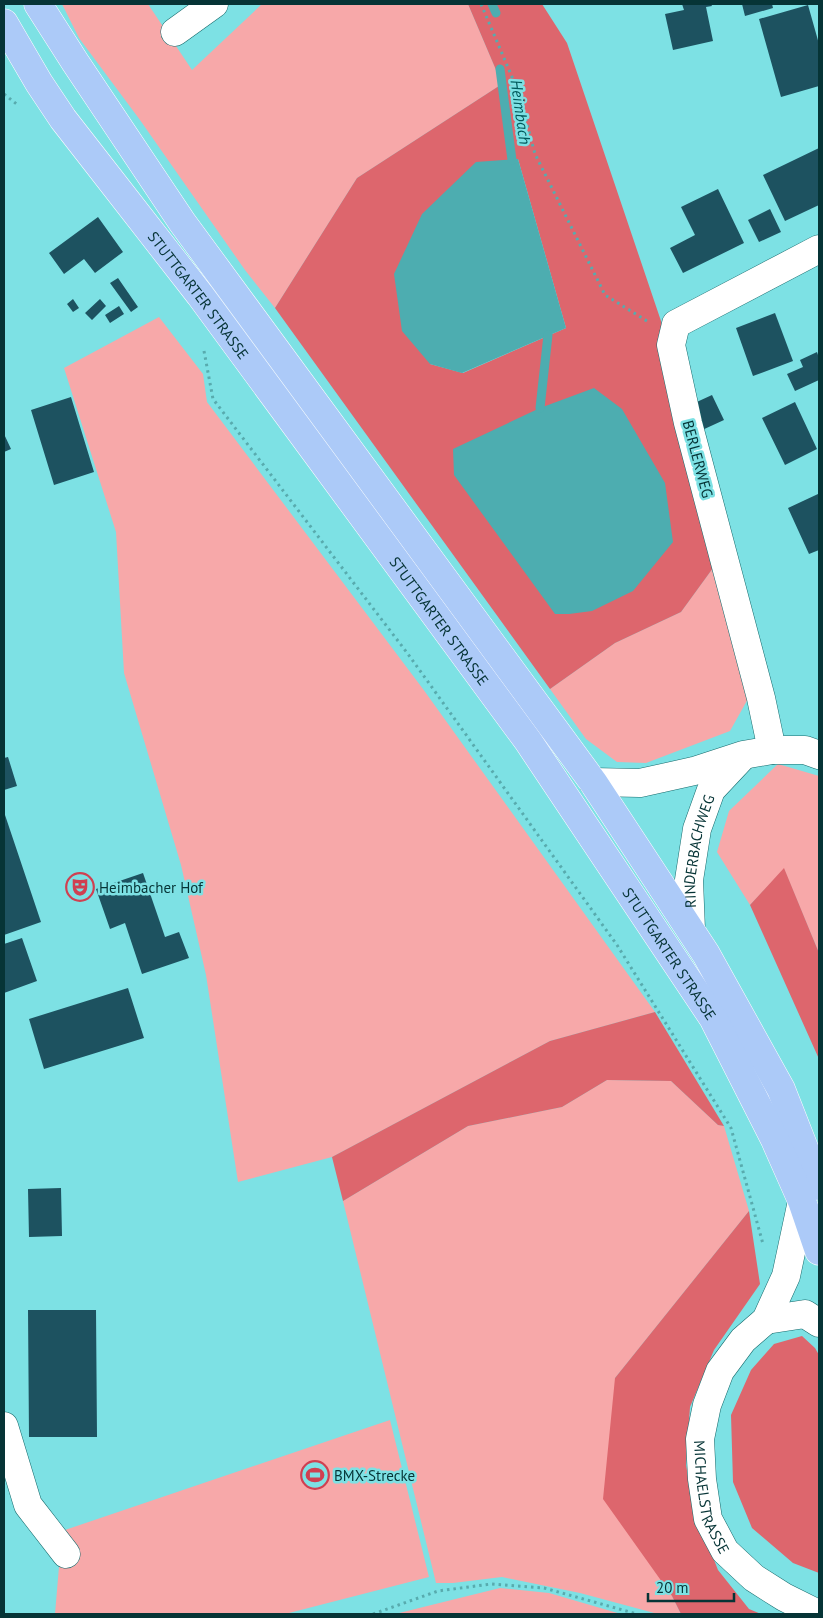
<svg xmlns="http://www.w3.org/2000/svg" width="823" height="1618" viewBox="0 0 823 1618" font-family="'PT Sans',sans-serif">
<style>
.green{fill:#f7a8a9}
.forest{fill:#dd666d;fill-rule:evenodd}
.water{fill:#4dadb0}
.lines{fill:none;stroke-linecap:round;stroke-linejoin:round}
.stream{stroke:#4dadb0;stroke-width:9}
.building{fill:#1d5260}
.minor-casing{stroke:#166a6c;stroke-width:29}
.major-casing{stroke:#fff;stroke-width:29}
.path{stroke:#58abae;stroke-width:3;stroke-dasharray:2.5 4;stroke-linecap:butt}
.minor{stroke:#fff;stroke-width:28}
.major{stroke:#accaf8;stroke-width:28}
.labels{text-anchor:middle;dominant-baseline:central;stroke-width:5;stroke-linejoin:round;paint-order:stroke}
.street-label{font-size:15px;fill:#063436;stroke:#7de1e4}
.poi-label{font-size:15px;fill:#063436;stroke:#7de1e4;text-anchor:start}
.water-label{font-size:16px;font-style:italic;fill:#00585a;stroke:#7de1e4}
</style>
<rect width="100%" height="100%" fill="#7de1e4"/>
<path class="green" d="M62,4H148L192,70L262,4H468L502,84L357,178L275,308L245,270L140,120L79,38Z
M159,317L203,374L207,402L423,689L655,1012L550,1041L332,1157L238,1182L206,975L181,865L124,673L116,532L64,368Z
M713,568L749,697L730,731L646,763L617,762L586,739L550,689L615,643L681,612Z
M778,764L819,776V953L784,869L750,905L717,852L729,811Z
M607,1080L671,1081L718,1125L724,1126L749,1211L615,1378L672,1596L681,1614H658L580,1593L502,1577L453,1583H436L343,1201L468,1126L562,1107Z
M390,1420L429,1577L285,1614H55L62,1531Z
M500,1588L549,1593L621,1614H395Z"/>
<path class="forest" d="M468,4H542L567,43L661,321L713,568L681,612L615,643L550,689L275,308L357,178L502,84ZM518,159L566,328L463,373L430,364L512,160Z
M784,868L819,953V1059L750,905Z
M655,1012L724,1126L718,1125L671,1081L607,1080L562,1107L468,1126L343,1201L332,1157L550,1041Z
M749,1211L760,1284L714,1350L690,1407L686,1465L694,1509L718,1570L749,1609L761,1614H681L672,1596L603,1499L615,1378Z
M802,1336L815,1348L819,1355V1573L793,1563L752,1528L733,1482L731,1415L751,1370L774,1344Z"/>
<path class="water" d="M518,159L566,328L462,373L430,364L402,331L394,274L422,214L476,162Z
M594,388L622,409L665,483L673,542L633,591L592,611L569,614H555L454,475L453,449L540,408Z"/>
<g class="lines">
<path class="stream" d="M492,4L496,13
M500,69L512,160
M540,408L548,335"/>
</g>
<path class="building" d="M682,4H711L712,6L706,7L713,41L673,50L665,14L684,10Z
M742,4H772L773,8L745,16Z
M808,5L819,44V86L781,97L759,19Z
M819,148V205L785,221L763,175Z
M718,189L744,243L683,273L670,248L695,235L681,207Z
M770,209L781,232L759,242L748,220Z
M98,217L123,252L95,273L84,259L64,274L49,253Z
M118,278L138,307L131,312L110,283Z
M73,299L79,308L73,312L67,304Z
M100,299L106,306L92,320L85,313Z
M119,306L124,314L110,323L105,315Z
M775,313L793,361L753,376L736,328Z
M817,352L819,358V380L795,391L787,374L803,367L800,360Z
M712,395L724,420L700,431L688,406Z
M71,397L94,472L54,485L31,410Z
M795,402L817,449L785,465L762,418Z
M4,434L11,449L4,452Z
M818,494L819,550L809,554L788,508Z
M8,757L17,786L4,790V758Z
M4,815H5L41,922L4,935Z
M143,873L165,937L179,932L189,958L142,974L125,923L110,929L96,889Z
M22,938L37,981L4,993V944Z
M128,988L144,1038L44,1069L29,1019Z
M61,1188L62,1236L29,1237L28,1189Z
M28,1310H96L97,1437H29Z"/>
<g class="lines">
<defs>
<g id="minor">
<path d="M175,32L214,4"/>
<path d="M772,750L761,698L688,423L671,345L676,324L819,249"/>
<path d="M593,782L640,783L694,771L743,755L772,750H805L819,755"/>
<path id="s1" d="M691,930L689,880L697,829L711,790L742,757"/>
<path id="s2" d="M802,1201L786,1276L766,1320L743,1340L720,1371L707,1405L700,1439L702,1479L708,1519L725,1551L754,1578L784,1597L818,1614"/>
<path d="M766,1320L805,1314L819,1323"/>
<path d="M4,1426L28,1505L66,1554"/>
</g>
<g id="major">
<path d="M38,4L75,62L182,222L593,782L706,954L781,1089L819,1186"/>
<path id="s3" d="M4,23L39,83L63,119L200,295L528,741L713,1018L775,1140L802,1201L819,1251"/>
</g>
</defs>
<use href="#minor" class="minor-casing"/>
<use href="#major" class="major-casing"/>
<path class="path" d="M481,4L518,91L535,154L605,295L647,321
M4,94L19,106
M204,351L213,399L408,654L617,945L731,1128L763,1244
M373,1614L438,1591L491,1584L544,1588L637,1614"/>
<use href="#minor" class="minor"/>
<use href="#major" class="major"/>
</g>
<defs>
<symbol id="theatre-ring" viewBox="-11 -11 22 22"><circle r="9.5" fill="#7de1e4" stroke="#d04051" stroke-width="1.5"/><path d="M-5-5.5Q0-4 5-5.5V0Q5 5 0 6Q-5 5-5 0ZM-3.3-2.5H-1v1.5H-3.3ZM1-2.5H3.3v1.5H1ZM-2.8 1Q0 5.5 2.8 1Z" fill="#d04051"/></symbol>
<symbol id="stadium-ring" viewBox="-11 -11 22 22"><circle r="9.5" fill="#7de1e4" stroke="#d04051" stroke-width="1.5"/><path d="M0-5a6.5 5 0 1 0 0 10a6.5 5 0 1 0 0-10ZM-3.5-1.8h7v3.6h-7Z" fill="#d04051"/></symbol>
</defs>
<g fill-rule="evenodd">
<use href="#theatre-ring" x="64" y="871" width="32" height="32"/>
<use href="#stadium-ring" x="299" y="1459" width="32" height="32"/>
</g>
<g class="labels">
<g class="street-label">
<text stroke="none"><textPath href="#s3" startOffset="335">STUTTGARTER STRASSE</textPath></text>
<text transform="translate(698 459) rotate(75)">BERLERWEG</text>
<text stroke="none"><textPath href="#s3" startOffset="740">STUTTGARTER STRASSE</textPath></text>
<text stroke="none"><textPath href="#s1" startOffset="80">RINDERBACHWEG</textPath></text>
<text stroke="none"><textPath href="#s3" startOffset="1145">STUTTGARTER STRASSE</textPath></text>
<text stroke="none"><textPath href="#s2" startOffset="325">MICHAELSTRASSE</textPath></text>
</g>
<g class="poi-label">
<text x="99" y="887">Heimbacher Hof</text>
<text x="334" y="1475">BMX-Strecke</text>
</g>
<g class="water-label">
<text transform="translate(521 112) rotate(82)">Heimbach</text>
</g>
</g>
<rect width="823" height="1618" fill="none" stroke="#063436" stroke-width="10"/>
<path d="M648 1593v8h86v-8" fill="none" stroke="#063436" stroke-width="2.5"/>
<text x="656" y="1593" font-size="15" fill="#063436" stroke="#7de1e4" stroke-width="4" paint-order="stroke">20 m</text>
</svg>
